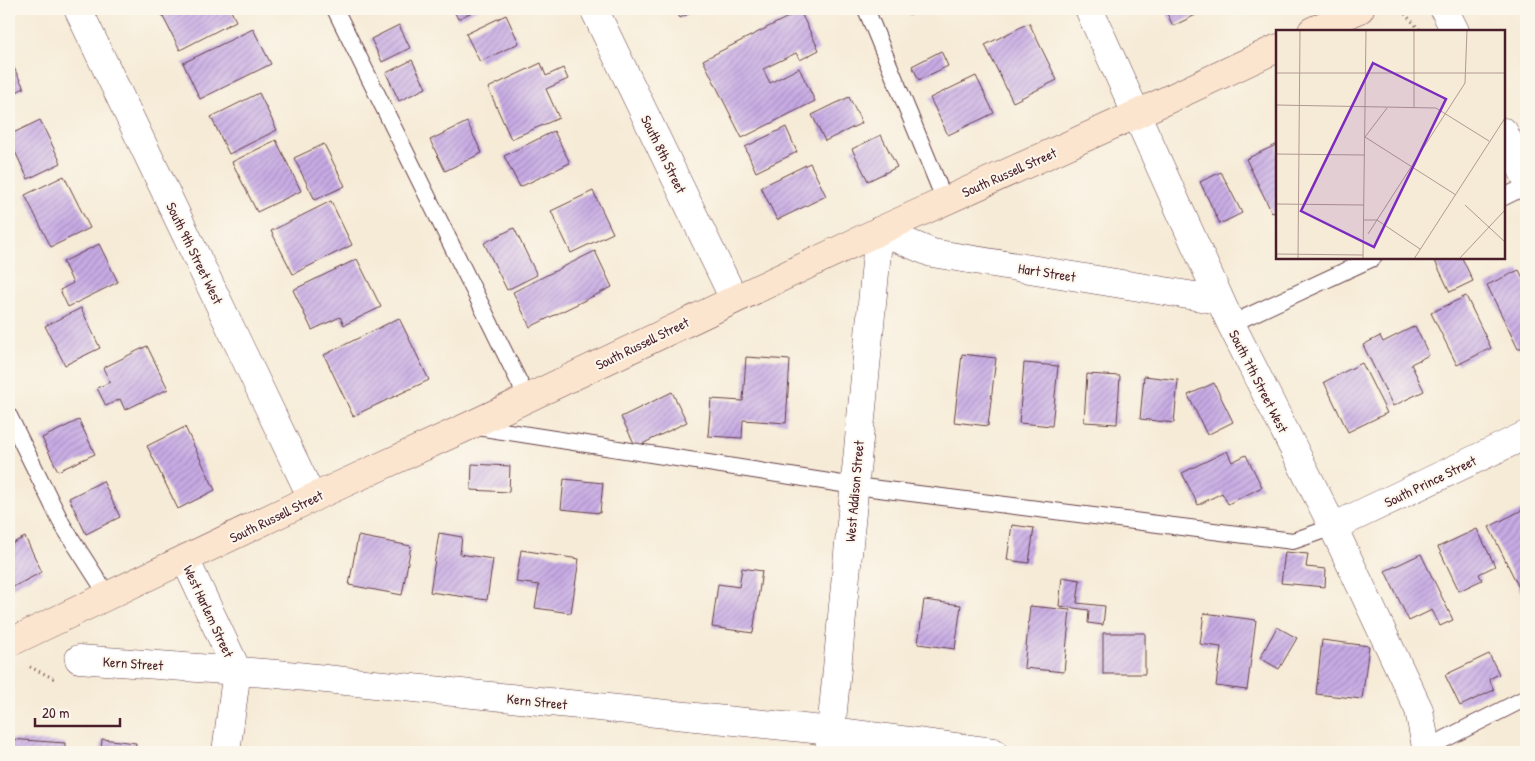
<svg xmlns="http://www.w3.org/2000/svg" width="1535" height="761" viewBox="0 0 1535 761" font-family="'Patrick Hand',sans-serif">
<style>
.building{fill:url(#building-hatch)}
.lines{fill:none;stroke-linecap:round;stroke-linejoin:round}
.service-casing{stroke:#643e45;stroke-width:18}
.minor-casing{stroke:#643e45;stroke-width:29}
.tertiary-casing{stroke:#643e45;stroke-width:29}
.secondary-casing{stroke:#643e45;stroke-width:29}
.path{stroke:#643e45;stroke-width:3;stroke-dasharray:1 4;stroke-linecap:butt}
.service{stroke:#fff;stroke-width:16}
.minor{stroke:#fff;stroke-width:28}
.tertiary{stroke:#fff;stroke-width:28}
.secondary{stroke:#fce5cf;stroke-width:28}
.labels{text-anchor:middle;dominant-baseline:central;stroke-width:4;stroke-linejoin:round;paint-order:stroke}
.street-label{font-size:14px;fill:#4a1f2b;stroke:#fbf7ec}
.inset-road{fill:none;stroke:#b19992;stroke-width:1}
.view{fill:#7b2cbf;fill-opacity:0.15;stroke:#7b2cbf;stroke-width:2.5}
.inset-edge{fill:none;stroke:#4a1f2b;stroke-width:2.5}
</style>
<defs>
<pattern id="building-hatch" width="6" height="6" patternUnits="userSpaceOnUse" patternTransform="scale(1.25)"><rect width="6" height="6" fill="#c7abe5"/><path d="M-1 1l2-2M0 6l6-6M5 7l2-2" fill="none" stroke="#a48bba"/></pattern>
</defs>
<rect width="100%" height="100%" fill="#fbf7ec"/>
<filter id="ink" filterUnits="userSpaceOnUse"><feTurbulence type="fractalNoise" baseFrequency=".02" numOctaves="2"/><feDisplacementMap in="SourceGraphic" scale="10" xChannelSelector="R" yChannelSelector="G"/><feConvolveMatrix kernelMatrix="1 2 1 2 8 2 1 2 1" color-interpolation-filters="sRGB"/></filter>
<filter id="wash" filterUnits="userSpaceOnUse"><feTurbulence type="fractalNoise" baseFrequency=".0096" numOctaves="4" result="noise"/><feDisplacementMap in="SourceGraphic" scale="20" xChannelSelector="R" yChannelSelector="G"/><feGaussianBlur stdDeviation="1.12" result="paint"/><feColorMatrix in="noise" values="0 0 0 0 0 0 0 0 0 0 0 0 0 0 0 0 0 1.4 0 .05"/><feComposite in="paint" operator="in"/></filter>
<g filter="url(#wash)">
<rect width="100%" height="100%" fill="#f6ebd7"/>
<g id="blocks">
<path class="building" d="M159,9H230L236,21L180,50Z
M453,9H478L458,19Z
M675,9H698L680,18Z
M905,9H922L909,15Z
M1165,9H1208L1173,26Z
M800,11L819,50L800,60L796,53L763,69L770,83L799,68L815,101L742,138L703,60Z
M506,15L519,43L480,62L466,34Z
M1029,23L1057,80L1013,102L985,45Z
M399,25L410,48L382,62L371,39Z
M253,29L271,64L200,99L183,63Z
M941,51L948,66L919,80L912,66Z
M9,58L24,88L9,96Z
M412,60L426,88L399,101L386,73Z
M541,63L546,76L563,68L568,79L546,89L559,118L511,139L488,88Z
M976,76L994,113L948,135L930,98Z
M259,93L277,130L229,154L211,117Z
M849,97L862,123L825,141L812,115Z
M40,120L61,163L28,179L9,139V135Z
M467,122L482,153L445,171L430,140Z
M786,127L797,152L756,172L745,147Z
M554,131L570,163L520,187L504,156Z
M881,135L897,167L868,181L852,149Z
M276,140L301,191L257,212L232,162Z
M324,144L345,186L315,200L294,158Z
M1278,144V211L1272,213L1246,159Z
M810,163L826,196L777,220L761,187Z
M1221,172L1242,213L1220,224L1200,182Z
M64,176L90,228L51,247L25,195Z
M593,191L613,233L571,253L551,211Z
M331,201L352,245L293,274L271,231Z
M514,228L537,275L507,290L484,243Z
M99,244L118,282L68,307L60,290L73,283L63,262Z
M595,251L612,287L530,327L513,292Z
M1438,258H1462L1473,281L1450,292L1434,259Z
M357,259L381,307L344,325L340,317L312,330L293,290Z
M1519,270L1526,284V345L1518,349L1487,285Z
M1466,296L1491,348L1457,365L1431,313Z
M81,308L100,348L65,365L45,326Z
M399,318L429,380L353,416L324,355Z
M1415,326L1429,355L1411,364L1424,391L1393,406L1363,345L1380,336L1383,342Z
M147,346L168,389L125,410L120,399L106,406L97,388L110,382L103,368Z
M962,354L996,358L988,426L954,422Z
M746,357L790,360L786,423L743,420L742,438L708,436L711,399L743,401Z
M1024,363L1058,366L1052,426L1019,423Z
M1362,363L1387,413L1348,432L1324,382Z
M1087,374L1120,376L1117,424L1084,422Z
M1144,376L1178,380L1174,423L1140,419Z
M1214,383L1233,422L1207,435L1188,395Z
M672,392L687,422L636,447L621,417Z
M79,420L95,454L58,471L42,438Z
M185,427L215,490L178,509L147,446Z
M1227,451L1232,462L1246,455L1262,487L1228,504L1222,493L1198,505L1182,473Z
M472,464L510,466L509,492L471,490Z
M564,479L603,483L600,513L561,509Z
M103,481L120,517L86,534L69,498Z
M1526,508V602L1489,527Z
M1012,525L1034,528L1029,563L1007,560Z
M1477,529L1495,566L1479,574L1482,580L1459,591L1438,547Z
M439,533L462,537L460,554L493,559L487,600L430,592Z
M358,536L411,546L402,595L349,585Z
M25,537L42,572L9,589V545Z
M521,550L579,559L571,613L535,608L539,585L516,582Z
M1285,552L1308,554L1306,567L1326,569L1325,587L1281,583Z
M1421,554L1453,620L1440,626L1432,610L1409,621L1385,571Z
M742,568L762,571L753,633L712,627L718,584L739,587Z
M1062,577L1080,580L1077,603L1105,606L1103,625L1088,623L1089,610L1059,606Z
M924,600L961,605L955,649L918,644Z
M1030,606L1070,610L1064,672L1024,668Z
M1204,613L1256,620L1247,690L1216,686L1221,647L1200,644Z
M1277,627L1297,638L1279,669L1260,658Z
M1103,633H1145V674H1103Z
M1322,640L1369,646L1362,699L1316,694Z
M1489,654L1499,674L1489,679L1494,690L1460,706L1445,675Z
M9,739L65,743V752H9Z
M102,739L136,743L135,752H101Z"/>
</g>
</g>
<g filter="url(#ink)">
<use href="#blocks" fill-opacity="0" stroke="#643e45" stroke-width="1"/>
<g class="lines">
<defs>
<path id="service" d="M335,9L527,398
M866,9L945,201
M1504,197L1526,186
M1231,324L1373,258
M9,416L62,524L108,596
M471,426L855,486L1293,541L1333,527
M1427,748L1526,698"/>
<path id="minor" d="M78,9L312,498
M594,9L734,299
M1089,9L1231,324L1333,527L1419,710L1427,752
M1333,527L1526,435
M185,559L237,670L226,752
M79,659L277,674L832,731L993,752
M829,752L879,231L932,253L1219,300"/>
<path id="tertiary" d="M1444,9L1455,31
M1504,132L1526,178"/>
<path id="secondary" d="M1312,31L1360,9
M9,643L312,498L469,426L879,231L1137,114L1278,48"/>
</defs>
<use href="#service" class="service-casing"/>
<use href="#minor" class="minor-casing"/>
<use href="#tertiary" class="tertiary-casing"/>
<use href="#secondary" class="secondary-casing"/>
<path class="path" d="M1405,14L1421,31
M30,667L53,678L57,676"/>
<use href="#service" class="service"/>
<use href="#minor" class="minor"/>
<use href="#tertiary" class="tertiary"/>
<use href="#secondary" class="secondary"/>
</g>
</g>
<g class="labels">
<g class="street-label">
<text transform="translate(664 154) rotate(64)">South 8th Street</text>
<text transform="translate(1009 172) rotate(-24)">South Russell Street</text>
<text transform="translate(195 253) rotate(64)">South 9th Street West</text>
<text transform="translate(1047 272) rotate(9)">Hart Street</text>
<text transform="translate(642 343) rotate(-26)">South Russell Street</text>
<text transform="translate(1259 381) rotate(63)">South 7th Street West</text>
<text transform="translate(1430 481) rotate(-26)">South Prince Street</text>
<text transform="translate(854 491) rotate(-85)">West Addison Street</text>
<text transform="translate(276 516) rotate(-26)">South Russell Street</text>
<text transform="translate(209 611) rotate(65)">West Harlem Street</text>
<text transform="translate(133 663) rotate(4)">Kern Street</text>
<text transform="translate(537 701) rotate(6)">Kern Street</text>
</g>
</g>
<g transform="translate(1276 30)">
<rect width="229" height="229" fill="#f6ebd7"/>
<path class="inset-road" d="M138,0V78M0,43H229M0,75L160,78L213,111M111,78L89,107L180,165M0,124L88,125M0,174L88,175M189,175L229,212M88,190H101L144,219M92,204L189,53L191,0M0,224L87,225M22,229L24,0M87,229L90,0M138,229L229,88M183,229L229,180"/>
<path class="view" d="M97,33L170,69L98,217L25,181Z"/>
<rect width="229" height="229" class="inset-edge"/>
</g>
<rect width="1535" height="761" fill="none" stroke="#fbf7ec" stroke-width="30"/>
<path d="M35 718v8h85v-8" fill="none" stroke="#4a1f2b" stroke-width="2.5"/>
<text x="42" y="718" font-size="15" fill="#4a1f2b" stroke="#fbf7ec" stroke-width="4" paint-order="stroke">20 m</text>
</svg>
